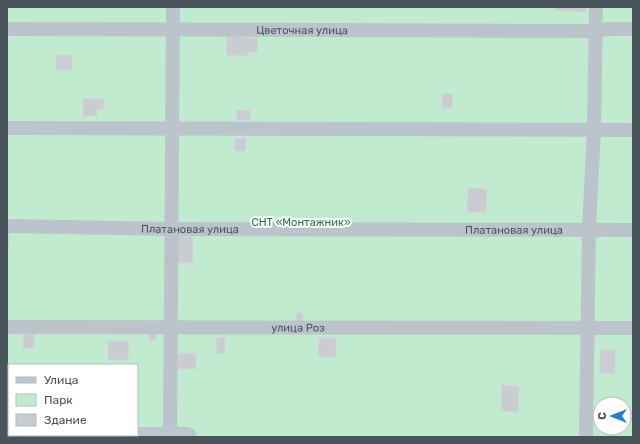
<svg xmlns="http://www.w3.org/2000/svg" width="640" height="444" viewBox="0 0 640 444" font-family="Rubik,sans-serif">
<style>
.green{fill:#c0ebce;fill-rule:evenodd}
.building{fill:#c9ccd1;stroke:#d3d5d9}
.lines{fill:none;stroke-linecap:round;stroke-linejoin:round}
.street{stroke:#bbc4ca;stroke-width:14}
.secondary{stroke:#bcc6cf;stroke-width:20}
.labels{text-anchor:middle;dominant-baseline:central;stroke-width:4;stroke-linejoin:round;paint-order:stroke}
.street-label{font-size:11px;fill:#48535a;stroke:#fff}
.park-label{font-size:11px;fill:#1f7645;stroke:#fff}
</style>
<rect width="100%" height="100%" fill="#f1eeef"/>
<path class="green" d="M7,7H633V437H7ZM9,365H137V435H9ZM600,404H624V428H600Z"/>
<path class="building" d="M555,7H586V12L555,10Z
M227,36L258,38L257,53L248,52V56L226,55Z
M56,55H72V70H56Z
M442,94H453L452,108L442,107Z
M83,98L104,99L103,110L97,109V116H83Z
M236,110H250V120H237Z
M235,138H246V151H235Z
M468,188L487,189L486,213L467,212Z
M7,233H9V250H7Z
M174,236H193V263H174Z
M296,313H303V324H296Z
M149,332H156V340H149Z
M23,334H34V349L23,348Z
M225,337V353L217,354L216,338Z
M319,338H336V357H318Z
M108,341H129L128,360H108Z
M600,350H615V374L600,373Z
M177,353H196V369H177Z
M502,385L519,386L518,412L501,411Z"/>
<g class="lines">
<g class="street">
<path id="s1" d="M7,29L596,31L609,29H633"/>
<path d="M7,128L633,130"/>
<path id="s2" d="M7,226L172,229L633,230"/>
<path id="s3" d="M7,327L633,328"/>
<path d="M170,437L173,7"/>
<path d="M586,437L589,229L594,130L596,7"/>
</g>
<path class="secondary" d="M128,437H187"/>
</g>
<g class="labels">
<g class="street-label">
<text stroke="none"><textPath href="#s1" startOffset="295">Цветочная улица</textPath></text>
<text stroke="none"><textPath href="#s2" startOffset="183">Платановая улица</textPath></text>
<text stroke="none"><textPath href="#s2" startOffset="507">Платановая улица</textPath></text>
<text stroke="none"><textPath href="#s3" startOffset="291">улица Роз</textPath></text>
</g>
<g class="park-label">
<text x="301" y="222">СНТ «Монтажник»</text>
</g>
</g>
<rect width="640" height="444" fill="none" stroke="#48535a" stroke-width="16"/>
<rect x="8" y="364" width="130" height="72" fill="#ffffff" stroke="#b6babd"/>
<rect x="16" y="377" width="20" height="6" fill="#bcc6cf" stroke="#b6babd"/>
<text x="44" y="384" font-size="12" fill="#48535a">Улица</text>
<rect x="16" y="394" width="20" height="12" fill="#c0ebce" stroke="#b6babd"/>
<text x="44" y="404" font-size="12" fill="#48535a">Парк</text>
<rect x="16" y="414" width="20" height="12" fill="#c9ccd1" stroke="#b6babd"/>
<text x="44" y="424" font-size="12" fill="#48535a">Здание</text>
<g transform="translate(612 416) rotate(270)"><circle r="19" fill="#ffffff" stroke="#b6babd"/>
<path d="M0-3L7 15L0 10L-7 15Z" fill="#287cd1"/>
<text y="-6" font-size="11" font-weight="bold" text-anchor="middle" fill="#48535a">С</text>
</g>
</svg>
